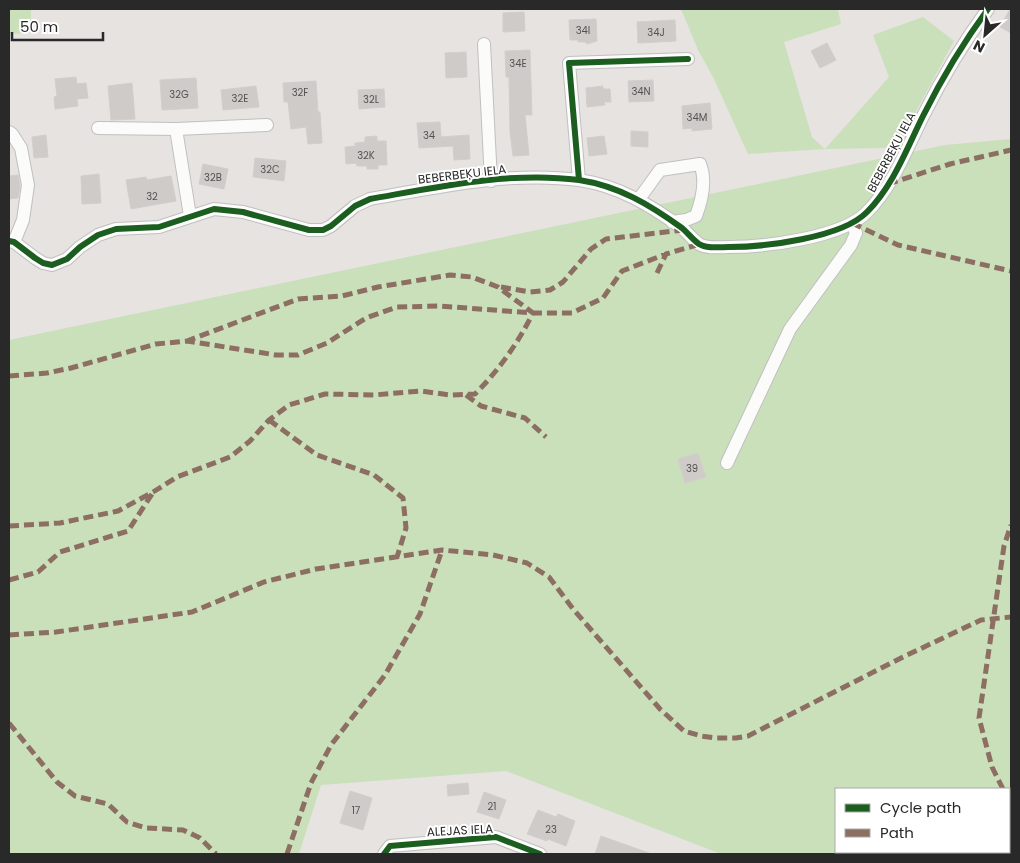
<svg xmlns="http://www.w3.org/2000/svg" width="1020" height="863" viewBox="0 0 1020 863" font-family="Poppins,sans-serif">
<style>
.green{fill:#cae0bb;fill-rule:evenodd}
.building{fill:#cecbc9;stroke:#d1cfcb}
.lines{fill:none;stroke-linecap:round;stroke-linejoin:round}
.minor-casing{stroke:#c0bfc1;stroke-width:14}
.minor{stroke:#fbfbfa;stroke-width:12}
.quiet{stroke:#8d6e63;stroke-width:5;stroke-dasharray:10 5;stroke-linecap:butt}
.cycleway-casing{stroke:#fff;stroke-width:9}
.cycleway{stroke:#1b5e20;stroke-width:6}
.labels{text-anchor:middle;dominant-baseline:central;stroke-width:4;stroke-linejoin:round;paint-order:stroke}
.number-label{font-size:10px;fill:#535252}
.street-label{font-size:12px;fill:#292929;stroke:#fff}
</style>
<rect width="100%" height="100%" fill="#e6e3e0"/>
<path class="green" d="M9,9H31V33L9,34Z
M681,9H838L841,24L784,42L812,137L825,149L889,77L873,35L923,17L954,41L901,139L885,148L825,149L748,154L713,77L698,50Z
M1011,139V854H721L506,771L321,785L299,854H9V340L945,145ZM836,789H1009V852H836Z"/>
<path class="building" d="M1010,9H1011V33L1000,27Z
M524,12L525,31L503,32V13Z
M596,19L597,41L587,44L585,42H578V40H570L569,20Z
M675,20L676,41L638,43L637,22Z
M827,43L836,60L820,68L811,51Z
M530,50L532,115H525L529,155L513,156L510,132L509,77H506L505,51Z
M466,52L467,77L446,78L445,53Z
M76,77L77,84L86,83L88,98L77,99L78,106L55,109L54,97L57,96L55,79Z
M196,78L198,108L162,110L160,80Z
M653,80L654,101L629,102L628,81Z
M316,81L318,112H320L322,143L308,144L306,127L291,129L288,102H284L283,83Z
M132,83L135,119L111,120L108,86Z
M256,86L259,107L223,110L221,90Z
M603,86V89H610L611,102H604L605,105L587,107L586,88Z
M384,89L385,107L359,109L358,90Z
M710,103L712,129L692,131V128L683,129L682,106Z
M440,122L441,137L469,135L470,159L454,160L453,146L419,148L417,123Z
M631,131L648,132V147L631,146Z
M46,135L48,157L34,158L32,137Z
M377,136V141H386L387,165H378V169H367V166H357L356,163L346,164L345,147L355,146V143L365,142V137Z
M604,136L607,154L589,156L587,138Z
M255,158L286,161L284,181L253,177Z
M203,164L228,169L224,189L199,184Z
M99,174L101,203L82,204L81,176Z
M18,175L20,186L18,198L9,199V176Z
M171,176L176,201L131,209L126,180L146,177L147,180Z
M698,453L706,477L685,483L678,459Z
M468,783L469,794L448,796L447,785Z
M350,791L372,798L363,830L340,823Z
M484,792L506,800L499,819L477,812Z
M538,810L556,817L558,814L575,821L566,846L548,839L547,841L527,834Z
M601,836L649,853L648,854H595Z"/>
<g class="lines">
<defs>
<path id="minor" d="M484,44L491,181
M98,128L176,129L267,125
M176,129L190,216
M9,132L12,134L21,148L28,185L23,220L14,242
M579,180L569,63L688,59
M639,199L660,170L700,164C707,181 702,200 696,216L686,220L672,222
M9,241L14,242L35,258L43,263L52,265L67,259L80,247L98,235L116,229L159,227L214,209L243,212L309,230H323L331,226L355,206L370,199C438,187 510,171 579,180C619,186 650,205 682,228C688,233 693,240 699,244C707,249 720,247 729,247C764,247 842,238 867,212C893,186 907,148 923,116C942,78 963,43 988,9
M727,463L790,329L851,245L856,233L852,223
M384,854L390,846L496,837L540,854"/>
</defs>
<use href="#minor" class="minor-casing"/>
<use href="#minor" class="minor"/>
<path class="quiet" d="M888,184L950,164L1011,150
M852,223L898,245L1011,271
M657,273L666,254L700,244
M501,287L530,292L550,290L563,282L591,249L606,239L683,230
M9,376L47,373L71,368L156,344L187,341L276,355H298L327,343L366,318L397,307L439,306L533,313H572L603,298L622,271L666,254
M466,395L481,406L525,418L546,437
M269,420L317,455L374,475L403,498L406,528L397,557
M9,526L60,523L118,511L153,492L177,477L230,457L250,441L269,420L289,405L325,394L374,395L421,391L450,395L475,394C499,370 518,343 533,313L498,287L472,277L450,275L378,287L342,296L298,299L187,341
M9,580L38,572L60,552L128,531L152,494
M9,635L56,632L192,612L264,582L316,569L442,550L493,555L527,563L549,577L573,609L660,709L684,731L701,736L717,738H736L748,736L903,657L981,620L1011,617
M9,723L57,782L75,796L108,804L127,822L146,828L183,830L200,838L216,854
M1003,789L992,767L979,718L1004,546L1011,525
M1009,803L1011,817
M287,854L311,783L331,745L385,675L420,614L442,550"/>
<defs>
<path id="cycleway" d="M579,180L569,63L688,59
M9,241L14,242L35,258L43,263L52,265L67,259L80,247L98,235L116,229L159,227L214,209L243,212L309,230H323L331,226L355,206L370,199C438,187 510,171 579,180C619,186 650,205 682,228C688,233 693,240 699,244C707,249 720,247 729,247C764,247 842,238 867,212C893,186 907,148 923,116C942,78 963,43 988,9
M384,854L390,846L496,837L540,854"/>
</defs>
<use href="#cycleway" class="cycleway-casing"/>
<use href="#cycleway" class="cycleway"/>
</g>
<g class="labels">
<g class="number-label">
<text x="583" y="30">34I</text>
<text x="656" y="32">34J</text>
<text x="518" y="63">34E</text>
<text x="641" y="91">34N</text>
<text x="300" y="92">32F</text>
<text x="179" y="94">32G</text>
<text x="240" y="98">32E</text>
<text x="371" y="99">32L</text>
<text x="697" y="117">34M</text>
<text x="429" y="135">34</text>
<text x="366" y="155">32K</text>
<text x="270" y="169">32C</text>
<text x="213" y="177">32B</text>
<text x="152" y="196">32</text>
<text x="692" y="468">39</text>
<text x="492" y="806">21</text>
<text x="356" y="810">17</text>
<text x="551" y="829">23</text>
</g>
<g class="street-label">
<text transform="translate(891 152) rotate(-62)">BEBERBEĶU IELA</text>
<text transform="translate(462 174) rotate(-7)">BEBERBEĶU IELA</text>
<text transform="translate(460 830) rotate(-3)">ALEJAS IELA</text>
</g>
</g>
<rect width="1020" height="863" fill="none" stroke="#292929" stroke-width="20"/>
<rect x="835" y="788" width="175" height="65" fill="#ffffff" stroke="#a9a9a9"/>
<rect x="845" y="804" width="25" height="8" fill="#1b5e20" stroke="#a9a9a9"/>
<text x="880" y="813" font-size="15" fill="#292929">Cycle path</text>
<rect x="845" y="829" width="25" height="8" fill="#8d6e63" stroke="#a9a9a9"/>
<text x="880" y="838" font-size="15" fill="#292929">Path</text>
<g transform="translate(985 35) rotate(207)" stroke="#ffffff" stroke-width="4" paint-order="stroke">
<path d="M0-4L9 19L0 12L-9 19Z" fill="#292929"/>
<text y="-8" font-size="14" font-weight="bold" text-anchor="middle" fill="#292929">N</text>
</g>
<path d="M12 32v8h91v-8" fill="none" stroke="#292929" stroke-width="2.5"/>
<text x="20" y="32" font-size="15" fill="#292929" stroke="#ffffff" stroke-width="4" paint-order="stroke">50 m</text>
</svg>
